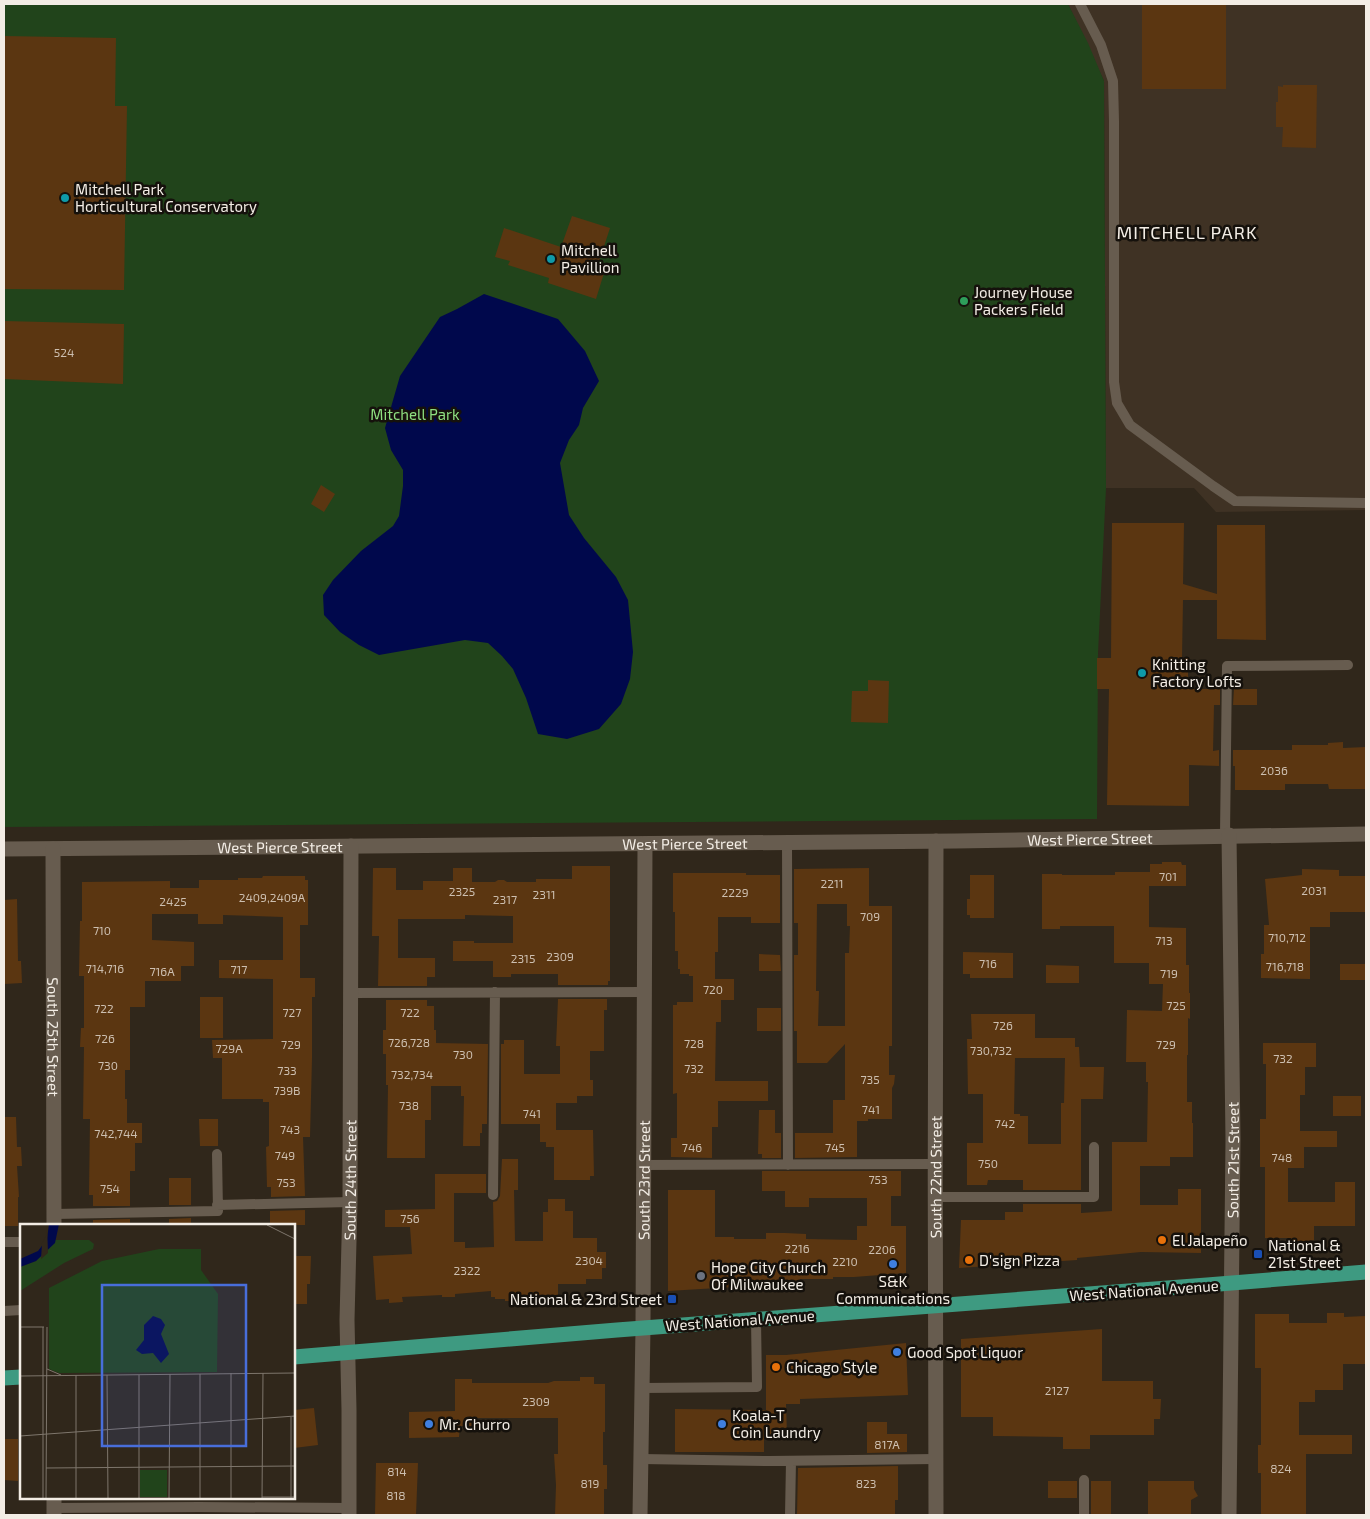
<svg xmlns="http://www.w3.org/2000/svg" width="1370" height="1519" viewBox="0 0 1370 1519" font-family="'Exo 2',sans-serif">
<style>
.industrial{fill:#3f3224}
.green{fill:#21441b}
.water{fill:#00084c}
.building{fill:#5b3611;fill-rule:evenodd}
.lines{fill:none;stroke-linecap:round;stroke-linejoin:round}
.lane{stroke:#675c4f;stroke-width:10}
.street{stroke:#675c4f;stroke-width:15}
.primary{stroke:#3e9a81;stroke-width:15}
.culture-dot{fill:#0f9aa8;stroke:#15110c;stroke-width:2}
.leisure-dot{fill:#2e9e5b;stroke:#15110c;stroke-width:2}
.food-dot{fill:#e8710a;stroke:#15110c;stroke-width:2}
.transit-dot{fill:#1a4fb4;stroke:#15110c;stroke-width:2}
.shop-dot{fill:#3f7fe0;stroke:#15110c;stroke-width:2}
.worship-dot{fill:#6b7280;stroke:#15110c;stroke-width:2}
.labels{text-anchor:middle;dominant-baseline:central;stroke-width:5;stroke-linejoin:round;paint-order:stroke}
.number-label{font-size:12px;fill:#cdbfb0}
.poi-label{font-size:15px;fill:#f3ede5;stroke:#15110c;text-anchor:start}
.park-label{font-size:15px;fill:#8edf80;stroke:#15110c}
.street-label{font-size:15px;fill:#f3ede5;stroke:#15110c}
.quarter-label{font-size:18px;letter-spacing:1px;fill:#f3ede5;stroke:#15110c}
.inset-road{fill:none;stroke:#7e766c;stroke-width:1}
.view{fill:#486edb;fill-opacity:0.15;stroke:#486edb;stroke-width:2.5}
.inset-edge{fill:none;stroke:#f3ede5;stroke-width:2.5}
</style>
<rect width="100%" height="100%" fill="#30271b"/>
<path class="industrial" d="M1068,4H1366V510L1216,512L1194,488H1106L1104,81Z"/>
<path class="green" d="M4,4H1068L1088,43L1104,81L1106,488L1098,654L1097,819L4,827Z"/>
<path class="water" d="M484,294L558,319L585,351L599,381L583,408L579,425L569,440L560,463L569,515L584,538L616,577L628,600L633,652L630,679L621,704L599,729L567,739L538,734L526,698L513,669L502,656L488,643L465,640L379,655L359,645L340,632L324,615L323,595L333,580L361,551L393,526L399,516L403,486V470L391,450L385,428L400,376L440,317L457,309Z"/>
<path class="building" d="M1142,4H1226V89H1142Z
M4,36L116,38L115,106H127L124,290L4,289Z
M1283,85H1317L1316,148L1282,147L1283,127H1276V102H1278V86L1283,87Z
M572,216L610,228L596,271L604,273L596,299L548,283L549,278L508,265L510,261L495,257L504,228L561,247Z
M4,321L124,324L123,384L4,379Z
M321,485L335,494L324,512L311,504Z
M1112,523H1184L1183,584L1217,594V525H1265L1266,640L1217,639V600H1183L1182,658H1188V689H1220V705H1214L1213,751L1219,750V766L1189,765V806L1107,805L1109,689H1097V658H1111Z
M868,680L889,681L888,723L851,722L852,691H868Z
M1234,689H1257V705H1233Z
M1343,742V748L1366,747V789H1329L1328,784H1285V790H1235V766H1233V750H1292V745H1328V743Z
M1162,862H1181L1182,865H1186V886H1149V927L1186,928V965H1189V993H1190V1019L1188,1018V1055H1187V1102H1192V1123H1193V1157H1170V1166H1140V1205H1178V1189H1201V1253L1141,1252L1077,1258V1260L959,1268L961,1220H1005V1212H1023V1204H1081V1213L1112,1211V1142H1147L1148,1082H1146V1062H1126L1127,1010L1162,1011L1163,984H1149V963H1114V926H1060V929H1042V874H1062V875H1115V872H1150V864H1162Z
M572,866H610V981H608V985H558V974H511V977H493V961H453V941H474V943H513V916L465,915V919H398V958H435V977H427V986H378L379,936H372L373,868H396V890H423V881H453V868H472V882H495L498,880H504L507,882H536V879H572Z
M869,868V906H892V1046H889V1075H895L894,1084L892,1088V1119H868V1121H857V1157L795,1158V1133H833V1100H845V1044L827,1063H797V1031H794V955H798V923H794V869ZM817,904H847V926H850L849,953H845V1026H818L819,991H816Z
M1302,869L1339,870V876H1366V912H1330V927H1310V979L1261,978V954H1264V925H1269L1265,879L1302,875Z
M673,873H746V875H780V923H751V917H718V952H715V979H734V1000H721V1022H716L715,1081H768V1101H718V1127H712V1158L671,1157V1138H677V1093L673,1094V1005H677V1002H693V976H689V974H680V969H678V951H675V912H673Z
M970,875H994V918H970V915H967V899H970Z
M263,876H305V880H308V925H300V978H315V997H312V1058L310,1137H303L305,1196L271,1197V1187H267L266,1147L269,1146V1102H263V1099H222V1058H213L212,1040L273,1039V979L219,978V960H283V917L223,915V924H198V914H152V940L194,942V966H181V981H145V1007H130V1070H125V1099H127V1123H142V1143H135V1171H130V1206H93V1195H89L90,1119H83L84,1047H80L81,1028H84V976H79L80,921H82V882L170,881V888H199V880H238V878H262Z
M17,899L18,961H21L22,983L4,984V900Z
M963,952L1013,953V978H970V974H963Z
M759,954L780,955L781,971H759Z
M1340,964H1366V980H1340Z
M1046,965L1079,966V983H1046Z
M200,997H223V1038H200Z
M558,999H607V1010H604V1051H590V1080H593V1096H577V1103H556V1130H593L594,1176H590V1180H554V1147H546V1142H540V1124H501V1044H504V1040H524V1074H560V1046H556Z
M386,1000H427V1006H434V1030H436V1043L488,1044L487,1124H482V1133H480V1146H463L464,1096H461V1086H431V1120H425V1158H387L388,1085H386V1054H383V1030H386Z
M757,1008H781V1031H757Z
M971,1014H1035V1038H1075V1047H1079L1080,1067H1104L1103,1099H1081V1190H1023V1180H988L987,1185H967V1143H983V1094H968L967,1039H972ZM1015,1058H1065L1064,1103H1061V1144H1028V1116H1020V1114H1014Z
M1263,1043H1316V1067H1305V1095H1300V1131H1337V1147H1304V1168H1288V1202H1335V1182H1355V1226H1314V1240L1291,1243V1238H1265V1167H1260V1119H1266V1064H1263Z
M1333,1096H1361V1116H1333Z
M759,1110H775V1133H781V1158H762V1154H758Z
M4,1117H16L17,1147H21L22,1166H17L19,1197H18V1226H4Z
M199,1119H218V1146H200Z
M502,1159H518V1190H514L515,1241H543V1212H548V1199H565V1211H573V1238H597V1252H606V1268H602V1279H586V1284H558V1295H526V1301H505V1299H495V1297H491V1291L455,1294V1297H442V1295L402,1297L403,1302L389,1303V1299L376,1300L373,1256L412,1254L410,1227H385V1210L435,1209V1174H486V1193H454V1242H465V1248L494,1247L493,1202L497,1201L500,1196Z
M762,1171H901V1196H891V1226H906V1273L854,1277H833V1279H800V1281L761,1284V1282L734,1285V1287L668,1291V1190H715V1237H734V1239H766V1233H785L806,1234V1239L857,1240V1226H867V1198H809V1207H785V1191H762Z
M169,1178H191V1205H169Z
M305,1210V1225H270V1211Z
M191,1218V1225H169V1219Z
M130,1219V1225H93V1220Z
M294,1256H311L310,1284H307V1304H294Z
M1327,1313H1344V1317L1366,1316V1364H1343V1390H1315V1402H1299V1435H1352V1454H1306V1515H1261V1473H1258V1445H1261V1368H1255V1314H1289V1323H1327Z
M1102,1329V1381H1153V1399H1161L1160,1419H1154V1435H1090V1449H1063V1437L993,1436V1417H961V1339Z
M906,1343L908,1395L800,1399V1404H786L787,1435H764V1452H675V1409L766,1410V1355H786Z
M580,1377H594V1384H605V1432H603V1465H607V1489H604V1515H555L556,1485L554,1454H558V1418H472V1426H460L459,1437L409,1438V1412L455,1411V1379H472V1383H548L554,1381H580Z
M314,1408L318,1445L294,1448V1410Z
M867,1422H887V1434H907V1452L867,1453Z
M4,1439H18V1481L4,1480Z
M376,1463H418L416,1515H375Z
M898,1466V1500H895V1515H797L798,1468Z
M1048,1481H1077V1498H1048Z
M1091,1481H1111V1515H1091Z
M1148,1481H1194V1489L1198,1496L1191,1500V1515H1148Z"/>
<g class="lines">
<path class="lane" d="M1080,4L1101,45L1113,81L1114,121V382L1117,403L1130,425L1213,486L1235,501L1366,503
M1225,835L1227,666L1348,665
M787,842L788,1165
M351,993L644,992
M644,1165L936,1164
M493,1195L495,992
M936,1197H1094V1147
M217,1205L350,1202
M54,1214L218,1211L217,1154
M4,1242H21
M4,1311L21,1310
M643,1388L757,1387L756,1319
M642,1459L769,1461L935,1459
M1084,1480V1515
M54,1508L199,1507L349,1508
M790,1515L791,1461"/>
<g class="street">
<path id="s1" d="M4,849L956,841L1366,834"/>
<path id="s2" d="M53,849L54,1225"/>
<path d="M54,1498V1515"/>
<path id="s3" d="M349,1515V1410L347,1320L350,1202L351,846"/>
<path id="s4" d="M640,1515L643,1328L645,844"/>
<path id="s5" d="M936,1515C934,1290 936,1066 936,841"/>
<path id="s6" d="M1229,1515L1233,1139L1229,835"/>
</g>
<path class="primary" d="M294,1357L617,1330L1207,1285L1366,1272
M4,1378L21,1377"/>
</g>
<g class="culture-dot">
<circle cx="65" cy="198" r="5"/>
<circle cx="551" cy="259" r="5"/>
<circle cx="1142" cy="673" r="5"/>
</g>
<circle class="leisure-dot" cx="964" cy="301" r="5"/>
<g class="food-dot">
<circle cx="1162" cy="1240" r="5"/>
<circle cx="969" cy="1260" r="5"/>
<circle cx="776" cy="1367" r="5"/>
</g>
<g class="transit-dot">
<rect x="1253" y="1249" width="10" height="10" rx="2.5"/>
<rect x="667" y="1294" width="10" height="10" rx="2.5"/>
</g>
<g class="shop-dot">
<circle cx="893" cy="1264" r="5"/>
<circle cx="897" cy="1352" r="5"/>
<circle cx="429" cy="1424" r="5"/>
<circle cx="722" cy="1424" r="5"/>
</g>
<circle class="worship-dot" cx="701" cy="1276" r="5"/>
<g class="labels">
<g class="number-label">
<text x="64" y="352">524</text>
<text x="1274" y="770">2036</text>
<text x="1168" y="876">701</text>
<text x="832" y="883">2211</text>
<text x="1314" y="890">2031</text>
<text x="462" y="891">2325</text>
<text x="735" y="892">2229</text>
<text x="544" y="894">2311</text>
<text x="272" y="897">2409,2409A</text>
<text x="505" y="899">2317</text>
<text x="173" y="901">2425</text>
<text x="870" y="916">709</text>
<text x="102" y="930">710</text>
<text x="1287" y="937">710,712</text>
<text x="1164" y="940">713</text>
<text x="560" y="956">2309</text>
<text x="523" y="958">2315</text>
<text x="988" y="963">716</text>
<text x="1285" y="966">716,718</text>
<text x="105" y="968">714,716</text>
<text x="239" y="969">717</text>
<text x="162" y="971">716A</text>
<text x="1169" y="973">719</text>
<text x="713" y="989">720</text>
<text x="1176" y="1005">725</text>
<text x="104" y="1008">722</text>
<text x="292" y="1012">727</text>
<text x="410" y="1012">722</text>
<text x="1003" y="1025">726</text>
<text x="105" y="1038">726</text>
<text x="409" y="1042">726,728</text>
<text x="694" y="1043">728</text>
<text x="291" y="1044">729</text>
<text x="1166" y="1044">729</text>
<text x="229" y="1048">729A</text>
<text x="991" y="1050">730,732</text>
<text x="463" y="1054">730</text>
<text x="1283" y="1058">732</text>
<text x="108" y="1065">730</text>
<text x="694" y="1068">732</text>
<text x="287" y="1070">733</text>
<text x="412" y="1074">732,734</text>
<text x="870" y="1079">735</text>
<text x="287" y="1090">739B</text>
<text x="409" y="1105">738</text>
<text x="871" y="1109">741</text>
<text x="532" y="1113">741</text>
<text x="1005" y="1123">742</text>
<text x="290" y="1129">743</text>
<text x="116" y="1133">742,744</text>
<text x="692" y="1147">746</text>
<text x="835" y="1147">745</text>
<text x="285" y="1155">749</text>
<text x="1282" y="1157">748</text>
<text x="988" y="1163">750</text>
<text x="878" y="1179">753</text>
<text x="286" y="1182">753</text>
<text x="110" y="1188">754</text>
<text x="410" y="1218">756</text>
<text x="797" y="1248">2216</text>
<text x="882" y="1249">2206</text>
<text x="589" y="1260">2304</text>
<text x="845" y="1261">2210</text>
<text x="467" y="1270">2322</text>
<text x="1057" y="1390">2127</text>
<text x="536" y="1401">2309</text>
<text x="887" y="1444">817A</text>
<text x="1281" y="1468">824</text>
<text x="397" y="1471">814</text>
<text x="590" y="1483">819</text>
<text x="866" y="1483">823</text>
<text x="396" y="1495">818</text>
</g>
<g class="poi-label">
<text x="75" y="189">Mitchell Park<tspan x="75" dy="17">Horticultural Conservatory</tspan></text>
<text x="561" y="250">Mitchell<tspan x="561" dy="17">Pavillion</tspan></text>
<text x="974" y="292">Journey House<tspan x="974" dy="17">Packers Field</tspan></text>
<text x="1152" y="664">Knitting<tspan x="1152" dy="17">Factory Lofts</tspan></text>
<text x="1172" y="1240">El Jalapeño</text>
<text x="1268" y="1245">National &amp;<tspan x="1268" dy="17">21st Street</tspan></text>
<text x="979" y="1260">D'sign Pizza</text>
<text x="711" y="1267">Hope City Church<tspan x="711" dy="17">Of Milwaukee</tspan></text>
<text x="893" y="1281" text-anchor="middle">S&amp;K<tspan x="893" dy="17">Communications</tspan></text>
<text x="662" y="1299" text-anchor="end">National &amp; 23rd Street</text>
<text x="907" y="1352">Good Spot Liquor</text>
<text x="786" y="1367">Chicago Style</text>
<text x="732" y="1415">Koala-T<tspan x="732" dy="17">Coin Laundry</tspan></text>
<text x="439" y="1424">Mr. Churro</text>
</g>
<g class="park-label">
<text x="415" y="414">Mitchell Park</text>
</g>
<g class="street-label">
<text stroke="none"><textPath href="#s1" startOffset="1086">West Pierce Street</textPath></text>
<text stroke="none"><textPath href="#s1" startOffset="681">West Pierce Street</textPath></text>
<text stroke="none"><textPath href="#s1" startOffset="276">West Pierce Street</textPath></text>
<text stroke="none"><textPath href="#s2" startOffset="188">South 25th Street</textPath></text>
<text stroke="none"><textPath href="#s6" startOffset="355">South 21st Street</textPath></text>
<text stroke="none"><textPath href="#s5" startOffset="338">South 22nd Street</textPath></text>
<text stroke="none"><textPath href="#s4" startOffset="335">South 23rd Street</textPath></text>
<text stroke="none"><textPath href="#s3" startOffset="335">South 24th Street</textPath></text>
<text transform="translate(1144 1290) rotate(-4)">West National Avenue</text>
<text transform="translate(740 1320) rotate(-4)">West National Avenue</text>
</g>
<g class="quarter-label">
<text x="1187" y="232">MITCHELL PARK</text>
</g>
</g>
<g transform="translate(20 1224)">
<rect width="275" height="275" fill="#30271b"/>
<path d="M35,16H69L74,20L73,25L44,39L0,67V43L16,37ZM139,25H181V46L198,70L197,148L39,149L29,145V64L82,37ZM120,246H147V273H120Z" fill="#21441b"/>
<path d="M29,0H39L35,19L16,37L0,43V35L18,27L27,15ZM133,92L141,95L145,101L141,110L149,130L141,139L133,129L122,130L116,126L124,116V101Z" fill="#00084c"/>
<path d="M27,0L28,29L21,35L22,19L26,12Z" fill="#30271b"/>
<path class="inset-road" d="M247,1L275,15M0,103H24M27,145L41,151M180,150V275M87,151L88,275M0,152L275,149M0,212L275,192M26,244L275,242M242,273H275M23,275V103M26,275L27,103M56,275V151M119,275V151M149,275L150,150M211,275V149M242,275L243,149M271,275V193"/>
<path class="view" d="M82,61H226V222H82Z"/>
<rect width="275" height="275" class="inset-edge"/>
</g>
<rect width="1370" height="1519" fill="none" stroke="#f3ede5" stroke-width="10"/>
</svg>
